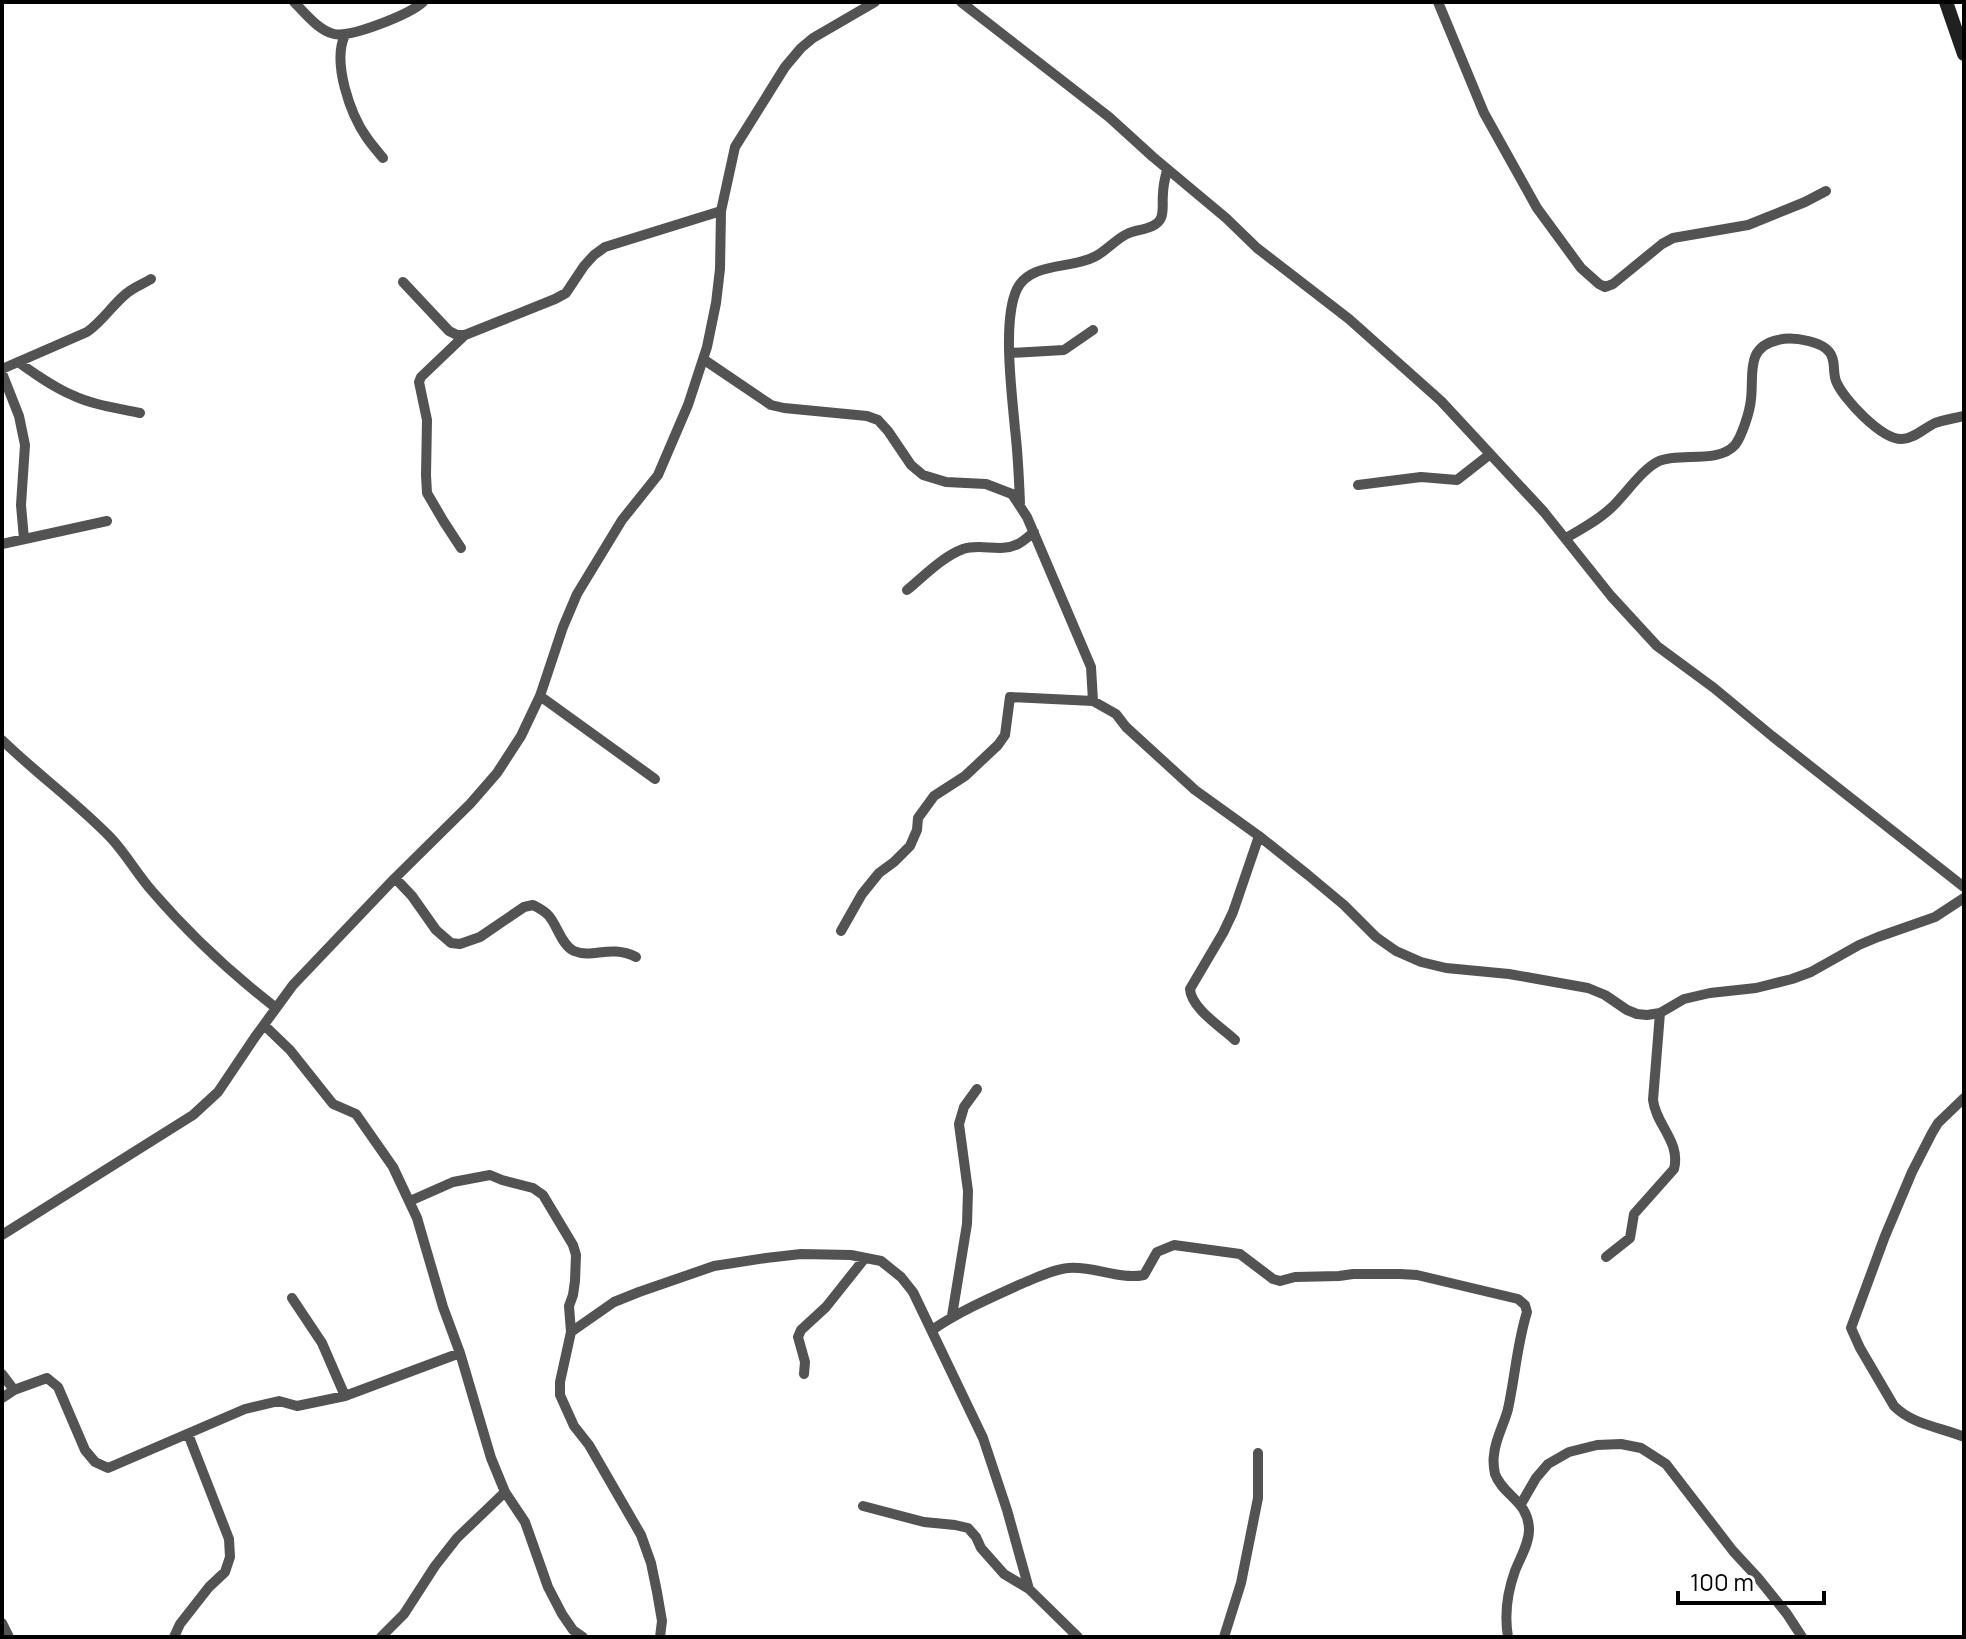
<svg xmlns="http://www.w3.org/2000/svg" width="1966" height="1639" viewBox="0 0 1966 1639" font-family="Manrope,sans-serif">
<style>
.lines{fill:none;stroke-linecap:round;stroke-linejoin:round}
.street{stroke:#535353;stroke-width:10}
.secondary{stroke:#202020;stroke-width:14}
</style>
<rect width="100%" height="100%" fill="#fff"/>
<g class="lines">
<path class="street" d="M294,2C305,13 318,30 334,34C351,38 410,14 423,2
M961,2L1109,117L1153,157L1226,218L1257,248L1349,319L1441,401L1544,512L1611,596L1657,646L1714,688L1772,736L1964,887
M1438,2L1484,113L1537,208L1581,268L1599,284L1605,287L1613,284L1662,244L1673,238L1748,225L1805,202L1826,191
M345,35C332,62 350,114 367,138C372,145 378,152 383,158
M403,282L449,331L457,335H465L555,299L566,293L584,266L594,255L605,247L721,211
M1010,353L1064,350L1093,330
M703,359L771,405L784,408L867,416L878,420L888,431L911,465L923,475L946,482L986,484L1012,494L1027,517L1091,667L1093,701L1116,714L1126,727L1195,790L1259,836L1308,875L1344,905L1376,937L1396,951L1421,962L1446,968L1509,974L1588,988L1605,995L1627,1010L1637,1014L1647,1015L1660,1013L1684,999L1710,993L1756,988L1792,979L1811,972L1859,945L1878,937L1935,917L1964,898
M18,362C35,374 53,387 72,395C93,405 117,408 140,413
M2,369L87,332C103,321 112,305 127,293C134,287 143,284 151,279
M2,373L19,416L25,445L21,505L24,539
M1358,485L1421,477L1457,480L1489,455
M1020,503C1019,478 1018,454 1015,429C1012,394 1002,320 1017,289C1030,262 1071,269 1094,257C1107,251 1115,239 1129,233C1139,229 1156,229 1161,218C1164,211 1162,202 1163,194C1163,186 1165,178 1167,170
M1566,538C1582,529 1598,520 1611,508C1625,495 1642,469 1659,461C1680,452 1718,464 1735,445C1742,436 1750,411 1751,399C1754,375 1745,347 1778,340C1792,336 1827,341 1832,357C1835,364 1833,373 1836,381C1843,399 1882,440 1902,439C1914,439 1924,428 1935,423C1944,420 1954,418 1964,416
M2,544L107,521
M461,548L444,522L427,493L426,475L427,420L419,382L421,377L465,335
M907,590C924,576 942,557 963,549C981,543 1001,553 1018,544C1024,541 1029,536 1034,532
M540,696L655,779
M2,740C37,774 77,803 111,838C126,854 137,874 152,891C189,934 231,973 276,1008
M395,878L412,896L436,930L451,943L460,944L480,937L524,907L533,905C539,908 545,911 549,916C557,925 562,946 574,951C593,959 610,944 636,957
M841,931L862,894L879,873L894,862L910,846L917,830L918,818L934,796L965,776L998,745L1005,735L1010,697L1093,701
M264,1025L290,1050L333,1104L356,1114L393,1167L417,1218L443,1307L460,1353L491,1458L505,1492L525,1522L548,1587L562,1614L573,1630L583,1637
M1235,1040C1221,1027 1191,1008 1190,989L1223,933L1233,912L1259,836
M1964,1098L1938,1123L1932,1133L1912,1172L1885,1236L1851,1328L1860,1348L1894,1406C1913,1425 1940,1427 1964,1437
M410,1201L453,1182L490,1175L502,1180L533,1188L543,1195L573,1245L576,1255L575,1281L573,1295L569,1306L571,1332L560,1382V1395L574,1426L589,1445L641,1535L651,1563L657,1592L662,1621L660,1637
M2,1235L193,1115L218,1092L255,1037L293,985L395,878L470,804L497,773L521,736L540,696L563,627L577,594L622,520L658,475L688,405L707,347L716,303L720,269L721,211L735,147L785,67L801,48L813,38L875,2
M1606,1257L1630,1238L1634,1214L1674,1169C1681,1142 1656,1125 1653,1100L1660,1013
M292,1298L322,1343L345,1396
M952,1316L967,1224L968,1191L959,1124L964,1107L977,1089
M932,1330C960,1311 990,1298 1021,1284C1036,1278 1053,1269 1069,1268C1094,1266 1119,1280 1144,1275L1157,1252L1174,1245L1240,1254L1273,1279L1280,1281L1295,1277L1339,1276L1353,1274H1400L1417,1275L1518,1299L1525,1305L1527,1312C1517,1344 1515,1377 1508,1409C1504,1425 1495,1439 1494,1455C1493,1461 1494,1469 1495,1474C1503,1496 1529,1501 1529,1530C1529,1544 1520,1558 1515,1571C1507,1593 1504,1613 1508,1637
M571,1332L614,1302L639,1292L714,1266L766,1258L801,1254L851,1255L881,1261L901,1277L913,1292L983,1438L1007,1510L1029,1589L1078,1637
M2,1374L14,1390
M804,1374L805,1362L798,1337L801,1330L826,1307L865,1258
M2,1398L14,1390L47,1378L58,1387L85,1450L95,1462L108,1468L245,1409L279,1401L297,1406L345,1396L460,1353
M1521,1504L1536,1478L1548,1464L1569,1452L1597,1445L1621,1444L1641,1448L1666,1464L1733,1551L1758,1578L1787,1614L1802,1637
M863,1506L924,1522L955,1525L968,1528L976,1537L981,1548L1004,1574L1029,1589
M2,1623L9,1637
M174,1637L180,1624L209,1587L225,1572L230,1557L229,1539L188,1434
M381,1637L404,1614L435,1566L457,1538L505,1492
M1224,1637L1241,1583L1258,1498V1453"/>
<path class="secondary" d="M1946,2L1964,54"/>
</g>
<rect width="1966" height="1639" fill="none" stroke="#000000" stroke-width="8"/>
<path d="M1678 1591v12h146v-12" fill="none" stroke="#000000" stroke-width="4"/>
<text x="1690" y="1591" font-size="24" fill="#000000" stroke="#ffffff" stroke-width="6" paint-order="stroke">100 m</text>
</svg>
